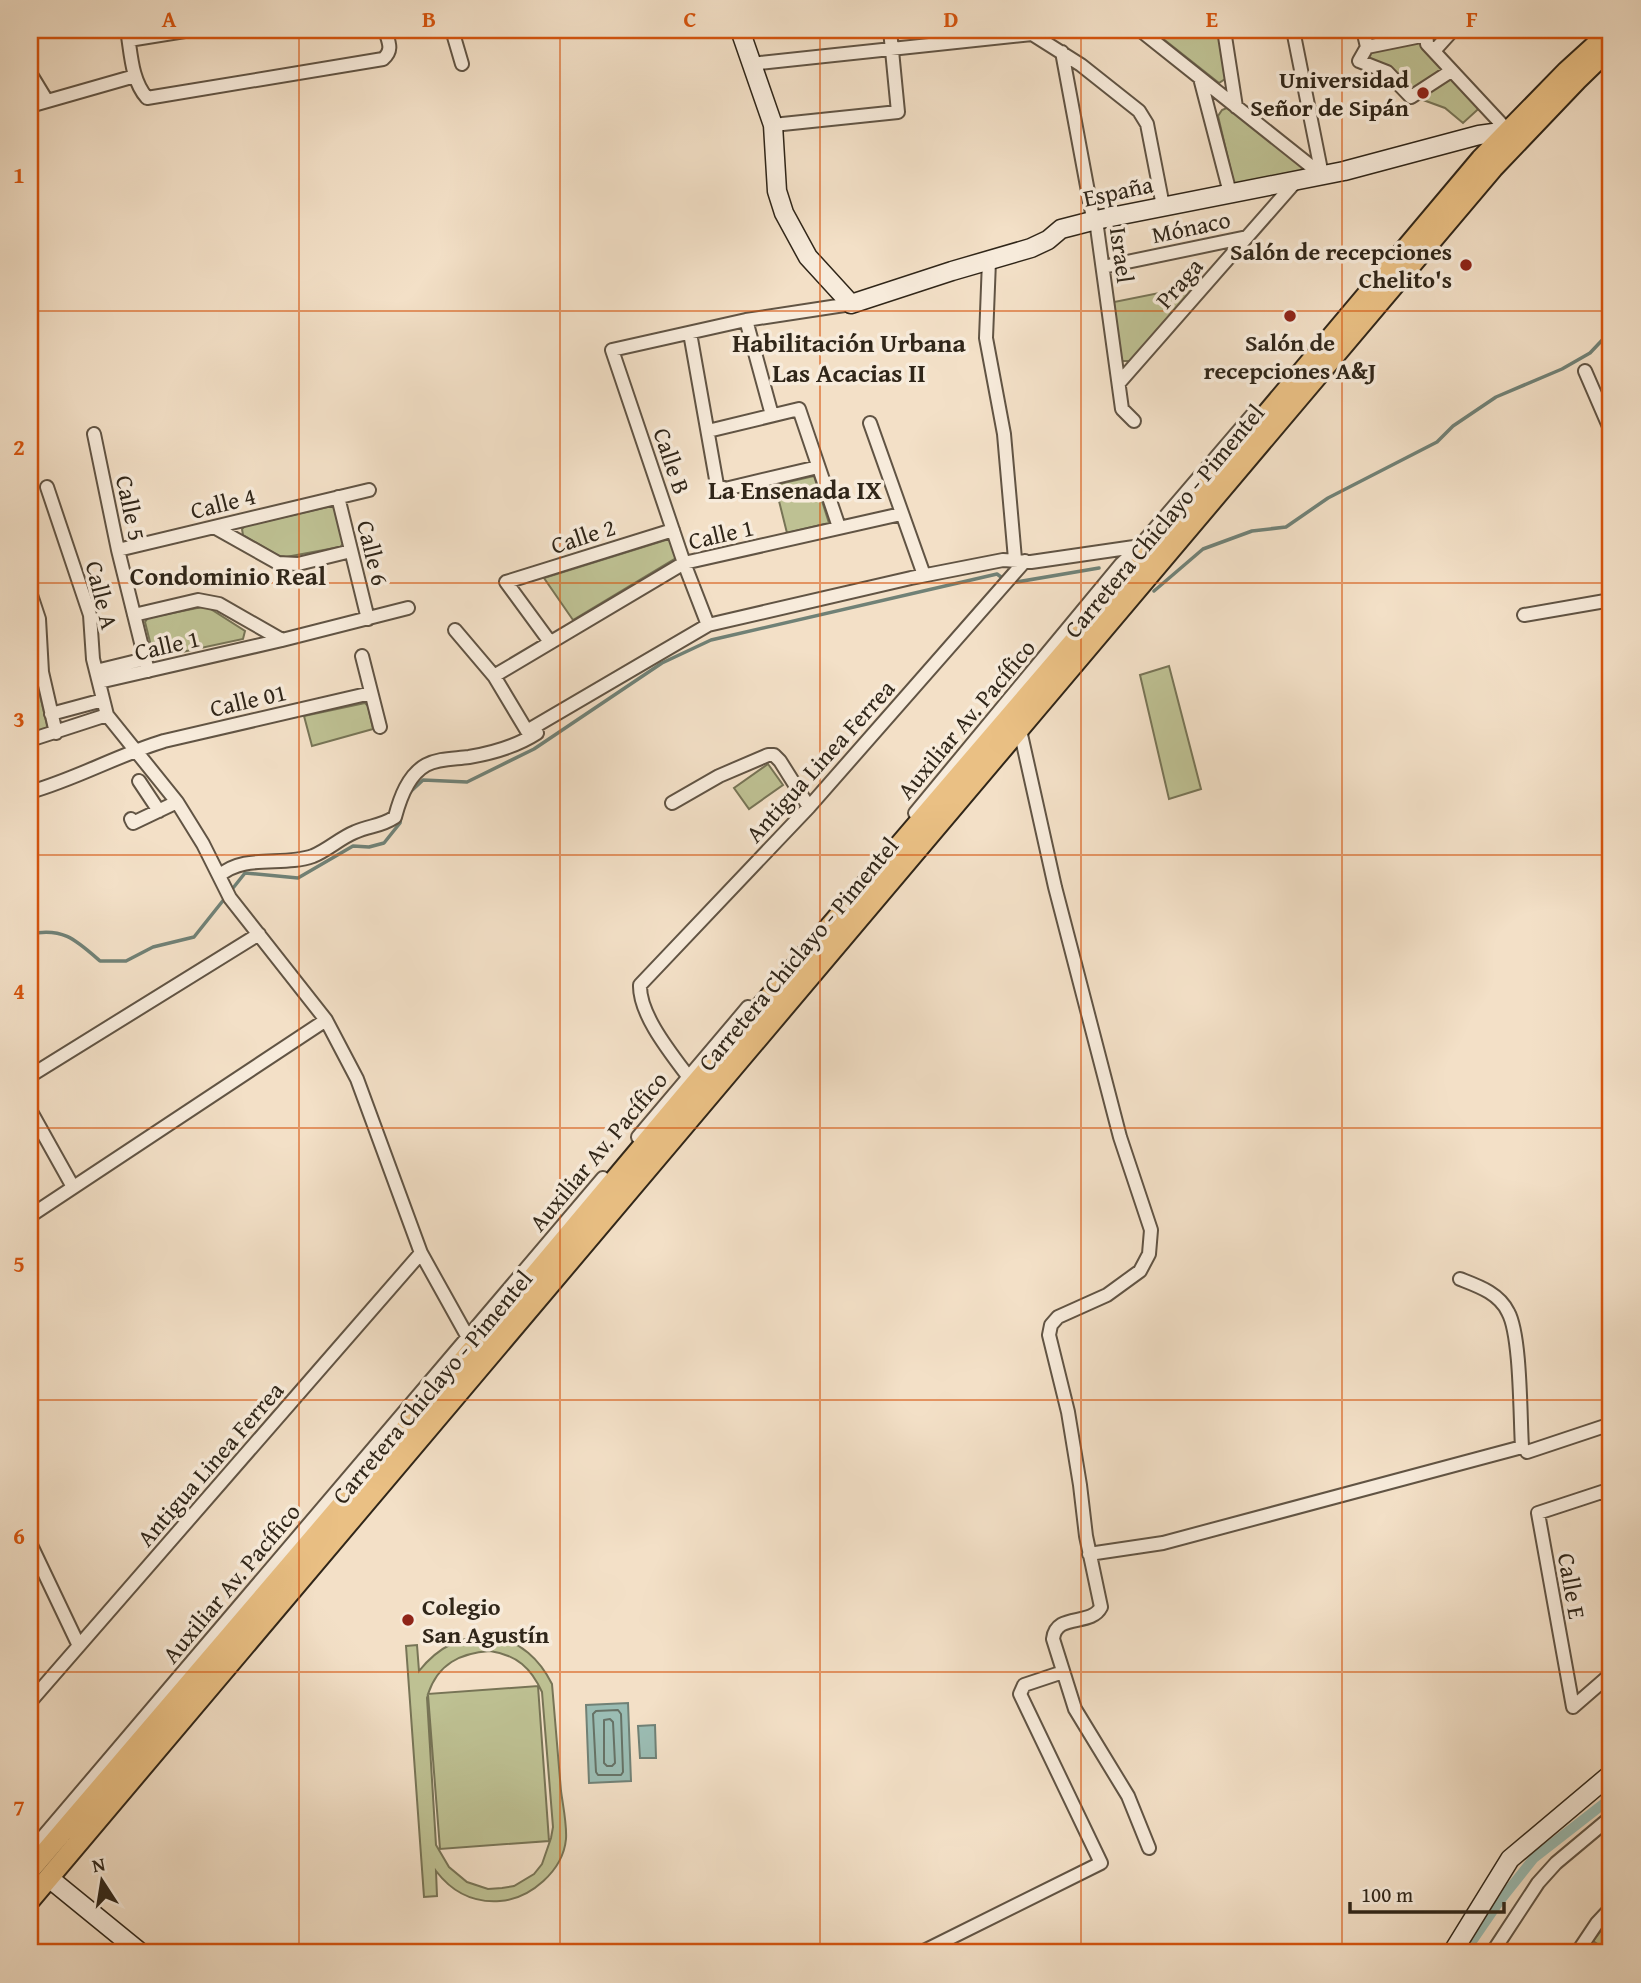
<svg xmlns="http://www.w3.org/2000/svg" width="1641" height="1983" viewBox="0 0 1641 1983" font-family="'Gentium Book Plus',serif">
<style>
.green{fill:#bec193;stroke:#777456;stroke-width:2;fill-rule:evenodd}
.water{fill:#9bbdb4;stroke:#708176;stroke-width:2}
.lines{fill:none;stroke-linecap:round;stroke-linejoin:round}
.shore{stroke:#667266;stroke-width:2}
.stream{stroke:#708176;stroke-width:3.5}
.canal{stroke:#9bbdb4;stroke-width:10}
.street-casing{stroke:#615444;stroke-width:16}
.secondary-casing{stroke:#302619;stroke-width:21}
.primary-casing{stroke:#302619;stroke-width:23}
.street{stroke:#f7ebdb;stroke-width:12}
.secondary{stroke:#f7ebdb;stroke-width:18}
.primary{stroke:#eac084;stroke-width:19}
.grid{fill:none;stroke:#d6540d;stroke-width:2;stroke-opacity:0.55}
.poi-dot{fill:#8f2418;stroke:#f7ebdb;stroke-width:2.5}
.labels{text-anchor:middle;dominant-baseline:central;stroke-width:7;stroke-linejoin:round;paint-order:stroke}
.poi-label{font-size:24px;font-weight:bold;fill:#302619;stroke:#f7ebdb;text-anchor:end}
.street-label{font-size:24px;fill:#302619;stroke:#f7ebdb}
.neighbourhood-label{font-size:26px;font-weight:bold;fill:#302619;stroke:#f7ebdb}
.neatline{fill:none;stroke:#d6540d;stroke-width:2.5}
.grid-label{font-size:23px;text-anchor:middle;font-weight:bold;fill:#d6540d}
</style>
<rect width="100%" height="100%" fill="#f3e0c7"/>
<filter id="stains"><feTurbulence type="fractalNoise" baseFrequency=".00286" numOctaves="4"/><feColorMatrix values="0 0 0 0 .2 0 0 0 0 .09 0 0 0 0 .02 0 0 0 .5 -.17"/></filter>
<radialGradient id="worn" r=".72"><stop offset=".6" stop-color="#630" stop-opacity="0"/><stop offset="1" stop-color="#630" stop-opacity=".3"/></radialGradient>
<path class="green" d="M1152,30H1220L1228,77L1219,83Z
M1358,30H1450L1438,43L1428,33L1362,46Z
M1427,37L1486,102L1463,123L1445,108L1415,97L1363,58L1362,51Z
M1229,107L1302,167L1301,173L1234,184L1218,116L1222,110Z
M1199,285L1134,361H1120L1114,302Z
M814,476L829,523L787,533L775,485Z
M332,506L336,510L344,543L340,547L286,557L279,556L243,535L242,529L245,526Z
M669,539L676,558L573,620L544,578Z
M202,607L209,608L245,631L243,639L154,658L145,622L148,618Z
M1169,666L1201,789L1169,799L1140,675Z
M30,669L34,670L47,725L46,729L30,735Z
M365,703L368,706L373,729L312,746L304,716Z
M768,764L783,785L749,809L734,788Z
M493,1635C521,1643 539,1658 552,1684C555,1719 558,1755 561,1791C563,1806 567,1824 566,1839C563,1871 530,1899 500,1901C474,1903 452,1892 436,1871L437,1896L424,1897L406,1646L417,1645L419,1671C439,1646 461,1636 493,1635ZM490,1651C517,1655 531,1668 542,1692L553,1827L551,1838L542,1864L534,1874L514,1886L502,1888L488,1889L467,1882L449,1867L436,1845L427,1698L428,1695L440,1849L549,1841L538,1686L428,1694C438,1664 460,1653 490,1651Z
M1611,1918V1953L1593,1941Z"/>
<path class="water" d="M628,1703L631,1781L589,1783L586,1705Z
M655,1725L656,1758H640L638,1726Z"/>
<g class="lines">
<path class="shore" d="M618,1710L621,1714L623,1772L621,1775H598L596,1772L593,1714L596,1711Z
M604,1720L610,1719L613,1722L615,1763L612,1766H607L604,1763Z"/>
<path class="stream" d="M1011,583L1099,568
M1154,591L1203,549L1252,531L1286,527L1328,498L1437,442L1453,426L1496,397L1562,369L1590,353L1607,335L1611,297
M408,794L423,780L467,782L534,749L662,663L711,640L997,574L1005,580
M30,934C63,927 76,940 100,961H126L153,947L194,937L245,873L298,878L353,846L369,847L384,843L400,823L401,816"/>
<path class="canal" d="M1464,1953L1499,1902L1534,1858L1611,1798"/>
<defs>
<path id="street" d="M127,30C131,52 131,80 147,98L383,59C394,50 388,41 385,30
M452,30L462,64
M1140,30L1322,175
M1224,30L1236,107
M1293,30L1322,175
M1363,30L1367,47L1359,61L1387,72L1411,97L1451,71
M1426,30L1427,44L1508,131
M129,40L191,30
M1367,47L1426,35
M1434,51L1453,30
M1062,52L1092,213L1096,220L1122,409L1134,421
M751,64L1032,34L1081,65L1139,111L1147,124L1163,206
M30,73L47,101
M1200,78L1230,193
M30,106L135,76
M773,125L898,112L890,30
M989,261L986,338L1004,434L1015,559
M1103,267L1247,237
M746,320L772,415
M690,333L717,485L725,489L818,467
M1585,371L1611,431
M1119,383L1297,180
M870,423L924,575
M708,431L799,409L839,527
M94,434L118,550L148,671
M47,487L90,615L93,659L107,715L177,802L203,844L230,898L326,1020L357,1079L421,1253L470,1341
M338,497L368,619
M214,527L278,563L298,564L351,551
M30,536V535
M118,550L369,490
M30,592L39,619L42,672L56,733
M134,615L198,600L219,604L282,640
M1524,615L1611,600
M708,625L684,563L612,350L746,320L851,304
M455,630L494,676L527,731L708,625L911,578L1003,560L1031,562L1141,546
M550,642L506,582L673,530
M362,656L380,727
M96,671L145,659
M494,676L684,563L901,514
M99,682L282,640L408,608
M51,714L103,700
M1020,730L1055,887L1120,1137L1151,1230L1149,1254L1140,1271L1107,1295L1058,1317L1051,1325L1049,1335L1068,1412L1080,1485L1086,1536L1101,1607C1091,1627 1056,1612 1053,1639L1075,1709L1128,1796L1149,1848
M30,740L107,715
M139,781L159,811
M30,792C76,779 118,755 164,741L371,693
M672,803L719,776L768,755H774L780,761L809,807
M915,813L1121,564L1140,546L1254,413
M131,819L133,823L177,802
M219,876C245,853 283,867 313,856C328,850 340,838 355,832C370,825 380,827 395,817C400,798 408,775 426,765C439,758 455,759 469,757C493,753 517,746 537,733
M30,1076L259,934
M693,1083C674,1057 639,1016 640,985L809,807L1025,561
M30,1110L73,1187
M638,1137L748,1007
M30,1216L326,1020
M1527,1452L1611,1424
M1607,1490L1611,1509
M30,1543L79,1646
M1089,1554L1163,1543L1522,1447C1520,1417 1521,1335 1508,1312C1499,1293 1478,1286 1460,1279
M30,1702L421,1253
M1573,1707L1538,1513L1611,1489
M1573,1707L1611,1674
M30,1852L603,1178
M920,1953L1101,1863L1020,1694L1024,1685L1063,1672
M1492,1953L1538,1883L1556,1863L1611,1817
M1577,1953L1597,1923L1611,1908"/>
<path id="secondary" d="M740,30L773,125L777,191L784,213L808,257L851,304L952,271L1031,248L1048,240L1061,229L1096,220L1344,171L1479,135L1508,131
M49,1878L141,1953
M1452,1953L1510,1859L1611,1774"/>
<path id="primary" d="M30,1870L357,1487L694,1085L1158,543L1481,159L1567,71L1611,31
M30,1900L1493,168L1577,80L1611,47"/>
</defs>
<use href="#street" class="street-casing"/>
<use href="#secondary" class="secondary-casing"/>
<use href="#primary" class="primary-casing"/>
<use href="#street" class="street"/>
<use href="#secondary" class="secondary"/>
<use href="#primary" class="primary"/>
</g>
<path class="grid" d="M299,30V1953M560,30V1953M820,30V1953M1081,30V1953M1342,30V1953M30,311H1611M30,583H1611M30,855H1611M30,1128H1611M30,1400H1611M30,1672H1611"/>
<g class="poi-dot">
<circle cx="1423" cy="93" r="7"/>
<circle cx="1466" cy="265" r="7"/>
<circle cx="1290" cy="316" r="7"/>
<circle cx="408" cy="1620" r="7"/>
</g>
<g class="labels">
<g class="poi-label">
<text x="1409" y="79">Universidad<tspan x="1409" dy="28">Señor de Sipán</tspan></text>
<text x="1452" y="251">Salón de recepciones<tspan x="1452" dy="28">Chelito's</tspan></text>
<text x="1290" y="342" text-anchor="middle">Salón de<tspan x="1290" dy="28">recepciones A&amp;J</tspan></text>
<text x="422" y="1606" text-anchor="start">Colegio<tspan x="422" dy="28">San Agustín</tspan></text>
</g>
<g class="street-label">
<text transform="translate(1118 191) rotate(-12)">España</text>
<text transform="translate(1191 227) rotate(-12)">Mónaco</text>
<text transform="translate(1122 255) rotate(82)">Israel</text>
<text transform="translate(1179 283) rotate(-49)">Praga</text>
<text transform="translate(672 461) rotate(71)">Calle B</text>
<text transform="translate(223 503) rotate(-14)">Calle 4</text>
<text transform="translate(131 508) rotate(78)">Calle 5</text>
<text transform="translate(1164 521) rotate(-50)">Carretera Chiclayo - Pimentel</text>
<text transform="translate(721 534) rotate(-13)">Calle 1</text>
<text transform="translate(583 536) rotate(-18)">Calle 2</text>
<text transform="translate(373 553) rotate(76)">Calle 6</text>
<text transform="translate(102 595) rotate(76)">Calle A</text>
<text transform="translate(167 645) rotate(-13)">Calle 1</text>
<text transform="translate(248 700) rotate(-13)">Calle 01</text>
<text transform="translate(966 719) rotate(-50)">Auxiliar Av. Pacífico</text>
<text transform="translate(820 761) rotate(-48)">Antigua Linea Ferrea</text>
<text transform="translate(798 954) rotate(-50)">Carretera Chiclayo - Pimentel</text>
<text transform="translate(598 1151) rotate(-50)">Auxiliar Av. Pacífico</text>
<text transform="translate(432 1387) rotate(-50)">Carretera Chiclayo - Pimentel</text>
<text transform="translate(210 1464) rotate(-49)">Antigua Linea Ferrea</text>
<text transform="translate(231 1583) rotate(-50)">Auxiliar Av. Pacífico</text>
<text transform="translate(1572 1586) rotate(80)">Calle E</text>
</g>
<g class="neighbourhood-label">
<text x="849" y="342">Habilitación Urbana<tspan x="849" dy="30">Las Acacias II</tspan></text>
<text x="795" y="489">La Ensenada IX</text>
<text x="228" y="575">Condominio Real</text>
</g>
</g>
<rect width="1641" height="1983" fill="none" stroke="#f3e0c7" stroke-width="77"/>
<g transform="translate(102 1881) rotate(348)" stroke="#f7ebdb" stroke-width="5" paint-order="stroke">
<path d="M0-5L12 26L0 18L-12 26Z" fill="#302619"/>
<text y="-10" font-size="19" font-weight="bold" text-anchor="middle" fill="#302619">N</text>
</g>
<path d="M1350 1902v10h154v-10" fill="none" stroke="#302619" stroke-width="3.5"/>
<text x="1361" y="1902" font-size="21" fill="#302619" stroke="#f7ebdb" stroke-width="5" paint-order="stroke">100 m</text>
<rect x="38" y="38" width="1564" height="1906" class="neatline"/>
<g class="grid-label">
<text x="169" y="27">A</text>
<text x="429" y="27">B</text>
<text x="690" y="27">C</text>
<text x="951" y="27">D</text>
<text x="1212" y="27">E</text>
<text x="1472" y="27">F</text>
<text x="19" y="183">1</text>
<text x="19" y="455">2</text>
<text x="19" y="727">3</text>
<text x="19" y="999">4</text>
<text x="19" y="1272">5</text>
<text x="19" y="1544">6</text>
<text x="19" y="1816">7</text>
</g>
<rect width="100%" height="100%" filter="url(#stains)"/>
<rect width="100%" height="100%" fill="url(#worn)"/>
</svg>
